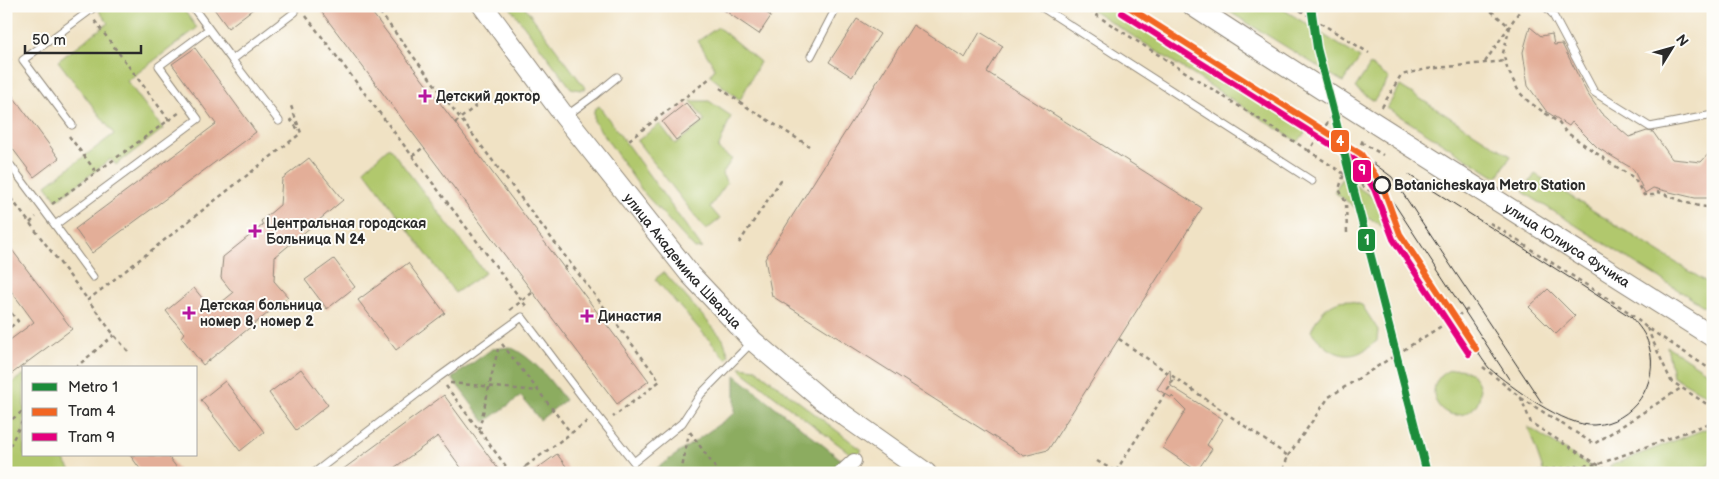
<svg xmlns="http://www.w3.org/2000/svg" width="1719" height="479" viewBox="0 0 1719 479" font-family="'Balsamiq Sans',sans-serif">
<style>
.green{fill:#b1c86d;stroke:#6e7a4c}
.forest{fill:#8cac60;stroke:#5c6c46}
.building{fill:#e3ae98}
.lines{fill:none;stroke-linecap:round;stroke-linejoin:round}
.lane-casing{stroke:#8e8678;stroke-width:9}
.street-casing{stroke:#8e8678;stroke-width:16}
.secondary-casing{stroke:#8e8678;stroke-width:22}
.path{stroke:#8e8678;stroke-width:2.5;stroke-dasharray:4 4;stroke-linecap:butt}
.lane{stroke:#fff;stroke-width:7}
.street{stroke:#fff;stroke-width:14}
.secondary{stroke:#fff;stroke-width:20}
.tram{stroke:#2b2b2b;stroke-width:1}
.tram-1-casing{stroke:#fdfcf7;stroke-width:10}
.tram-2-casing{stroke:#fdfcf7;stroke-width:10}
.tram-1{stroke:#f26522;stroke-width:6}
.tram-2{stroke:#e5007d;stroke-width:6}
.metro-1-casing{stroke:#fdfcf7;stroke-width:11}
.metro-1{stroke:#1c8c3a;stroke-width:8}
.poi-dot{fill:#b5179e;stroke:#fdfcf7;stroke-width:2}
.stop-dot{fill:#fdfcf7;stroke:#2b2b2b;stroke-width:2.5}
.labels{text-anchor:middle;dominant-baseline:central;stroke-width:4;stroke-linejoin:round;paint-order:stroke}
.poi-label{font-size:14px;font-weight:bold;fill:#2b2b2b;stroke:#fdfcf7;text-anchor:start}
.stop-label{font-size:14px;font-weight:bold;fill:#2b2b2b;stroke:#fdfcf7;text-anchor:start}
.street-label{font-size:14px;fill:#2b2b2b;stroke:#fdfcf7}
.line-badge{stroke:#fdfcf7;stroke-width:2}
.badge-label{font-size:14px;text-anchor:middle;font-weight:bold;fill:#fff}
</style>
<rect width="100%" height="100%" fill="#fdfcf7"/>
<filter id="ink" filterUnits="userSpaceOnUse"><feTurbulence type="fractalNoise" baseFrequency=".02" numOctaves="2"/><feDisplacementMap in="SourceGraphic" scale="10" xChannelSelector="R" yChannelSelector="G"/><feConvolveMatrix kernelMatrix="1 2 1 2 8 2 1 2 1" color-interpolation-filters="sRGB"/></filter>
<filter id="wash" filterUnits="userSpaceOnUse"><feTurbulence type="fractalNoise" baseFrequency=".0096" numOctaves="4" result="noise"/><feDisplacementMap in="SourceGraphic" scale="20" xChannelSelector="R" yChannelSelector="G"/><feGaussianBlur stdDeviation="1.12" result="paint"/><feColorMatrix in="noise" values="0 0 0 0 0 0 0 0 0 0 0 0 0 0 0 0 0 1.4 0 .05"/><feComposite in="paint" operator="in"/></filter>
<g filter="url(#wash)">
<rect width="100%" height="100%" fill="#f0e2c4"/>
<path class="green" d="M105,6H181L197,28L127,81L163,129L116,165L111,159L57,200L46,185L114,134L58,61L108,23L99,11Z
M509,6H524L586,89L580,90L571,88Z
M1086,6H1115L1306,131L1298,142Z
M1220,6H1278L1360,58L1343,82Z
M718,27L760,62L740,100L710,76L715,68L698,41Z
M1370,65L1389,78L1374,101L1355,88Z
M1400,86L1511,156L1498,176H1494L1387,108Z
M691,101H709L731,116L718,149L732,159L722,174L727,183L710,207L720,219L706,230L637,141L660,124L675,144L705,121Z
M599,106L702,248L695,249L644,193L594,121V110Z
M389,147L485,273L455,293L364,170Z
M1535,174L1713,286V312L1523,192Z
M1343,177L1378,201L1385,229L1334,192Z
M664,272L723,339L729,356L726,359L655,279Z
M1346,300L1362,305L1378,330L1377,341C1372,344 1367,349 1361,352C1341,362 1322,346 1311,331C1318,315 1327,302 1346,300Z
M1667,346L1713,376V399L1673,376Z
M740,367L756,369L862,450L855,457L743,372Z
M1434 392a23 23 0 1 1 46 0a23 23 0 1 1-46 0Z
M24,374V455H60L73,473H6V387Z
M1713,426V456L1704,473H1618L1609,466Z
M1528,427L1601,473H1544Z"/>
<path class="forest" d="M510,347C534,358 549,379 565,400L540,420L521,396L485,422L452,378L492,349Z
M735,375L858,473H650L735,413Z"/>
<g id="blocks">
<path class="building" d="M212,6H257L228,28Z
M317,6H367L649,381L617,404Z
M718,6H756L771,16L759,34Z
M857,19L880,34L852,77L829,62Z
M913,25L965,58L980,32L1003,46L987,72L1202,208L1048,450L1024,456L772,296L765,259Z
M1530,27L1541,36L1552,34L1554,45L1562,44L1587,93L1601,113L1629,137L1647,131L1653,132L1672,159L1701,162L1713,149V198H1695L1653,188L1645,193L1633,169L1598,148L1572,122L1569,126L1547,112L1528,86L1523,52Z
M195,48L256,132L92,253L75,229L216,124L172,64Z
M6,87L59,158L34,177L6,140Z
M686,103L701,121L676,140L662,122Z
M309,158L343,200L275,257L274,281L288,297L203,365L181,337L184,333L166,311L194,288L212,310L233,293L221,278L223,257L263,225L261,221L280,205L282,179Z
M6,242L72,329L6,378V343L34,322L6,284Z
M334,259L355,287L327,309L305,280Z
M408,263L445,313L396,350L358,300Z
M1548,289L1575,316L1556,334L1529,307Z
M301,369L328,405L296,430L269,393Z
M1170,369L1171,386L1223,419L1207,445L1212,449L1197,471L1163,448L1186,410L1172,396V398L1157,389Z
M225,381L264,432L240,451L201,400Z
M444,395L501,473H465L438,436L387,473H338Z
M557,454L571,473H531Z
M130,455H167L181,473H143Z"/>
</g>
</g>
<g filter="url(#ink)">
<use href="#blocks" fill-opacity="0" stroke="#8e8678" stroke-width="1"/>
<g class="lines">
<defs>
<path id="lane" d="M192,6L232,60L295,12
M1040,6L1312,181
M1545,6L1552,13L1594,92L1650,127L1713,115
M811,56L837,6
M232,60L279,121
M566,116L595,95L617,77
M72,125L23,60L96,6
M11,166L55,225L198,119L159,66L209,29
M55,225L93,277
M314,473L439,377L522,317L581,395L634,462L682,423L701,394L751,343"/>
<path id="street" d="M841,473L854,461"/>
<g id="secondary">
<path id="s1" d="M483,6L565,117L689,273L753,341L821,399L926,473"/>
<path id="s2" d="M1193,6C1365,119 1540,227 1713,337"/>
</g>
</defs>
<use href="#lane" class="lane-casing"/>
<use href="#street" class="street-casing"/>
<use href="#secondary" class="secondary-casing"/>
<path class="path" d="M375,6L660,381L613,417
M1082,6L1309,151
M1293,6L1369,53
M1485,6L1510,27L1503,53L1507,68L1519,92L1529,102L1558,122L1566,132L1612,164L1634,178L1644,195H1653L1657,192C1676,197 1692,208 1713,207
M306,16L526,306
M6,53L11,60
M1485,62L1523,6
M720,88L747,107L809,146
M1382,107L1401,75L1427,69L1505,61
M1332,116L1309,151L1387,202L1397,237
M290,119L299,131
M169,120L180,112
M455,123L478,104
M1710,125L1713,132
M69,136L97,173
M629,140L709,79
M1361,142L1383,155
M412,156L424,147
M6,194L7,193L88,300
M52,204L169,120L94,20
M30,223L36,217
M1490,223L1627,311L1646,327L1713,371
M1347,233L1346,203L1339,189L1344,174L1358,152L1364,137
M739,243L783,177
M564,269L570,263
M6,307L18,321L8,329
M510,310L532,293
M1647,328L1671,381L1713,408
M1119,339L1288,456L1282,473
M502,344L571,433
M128,351L114,335L88,300L301,133L291,106
M1483,367L1521,398L1531,423L1611,473
M75,368L114,335
M450,383L539,391
M446,386L511,473
M1521,398L1594,444L1681,388
M6,424L24,410
M479,430L498,349
M690,432L719,473
M6,453L24,418
M1288,456L1329,397L1470,308
M1097,461L1118,473
M1116,471L1175,378
M1528,472L1599,464L1713,422
M517,473L526,467
M530,473L526,466L589,420
M681,473L689,433"/>
<use href="#lane" class="lane"/>
<use href="#street" class="street"/>
<use href="#secondary" class="secondary"/>
<path class="tram" d="M1361,154L1392,177L1542,403
M1409,175L1631,317C1639,326 1646,334 1649,346C1660,383 1633,423 1594,425C1565,427 1511,387 1489,368C1484,362 1480,356 1476,349
M1382,185L1509,379"/>
<defs>
<path id="tram-1" d="M1127,6L1361,154L1382,185L1400,234L1476,349"/>
<path id="tram-2" d="M1122,13L1355,160L1374,189L1393,239L1469,354"/>
</defs>
<use href="#tram-1" class="tram-1-casing"/>
<use href="#tram-2" class="tram-2-casing"/>
<use href="#tram-1" class="tram-1"/>
<use href="#tram-2" class="tram-2"/>
<defs>
<path id="metro-1" d="M1311,6L1317,48L1427,473"/>
</defs>
<use href="#metro-1" class="metro-1-casing"/>
<use href="#metro-1" class="metro-1"/>
</g>
</g>
<g class="poi-dot">
<path d="M422.5 88.5h5v5h5v5h-5v5h-5v-5h-5v-5h5z"/>
<path d="M252.5 223.5h5v5h5v5h-5v5h-5v-5h-5v-5h5z"/>
<path d="M186.5 305.5h5v5h5v5h-5v5h-5v-5h-5v-5h5z"/>
<path d="M584.5 308.5h5v5h5v5h-5v5h-5v-5h-5v-5h5z"/>
</g>
<circle class="stop-dot" cx="1382" cy="185" r="8"/>
<g class="labels">
<g class="poi-label">
<text x="436" y="96">Детский доктор</text>
<text x="266" y="223">Центральная городская<tspan x="266" dy="16">Больница N 24</tspan></text>
<text x="200" y="305">Детская больница<tspan x="200" dy="16">номер 8, номер 2</tspan></text>
<text x="598" y="316">Династия</text>
</g>
<g class="stop-label">
<text x="1394" y="185">Botanicheskaya Metro Station</text>
</g>
<g class="street-label">
<text stroke="none"><textPath href="#s2" startOffset="444">улица Юлиуса Фучика</textPath></text>
<text stroke="none"><textPath href="#s1" startOffset="324">улица Академика Шварца</textPath></text>
</g>
</g>
<g class="line-badge">
<rect x="1330" y="129" width="20" height="24" rx="5" fill="#f26522"/>
<rect x="1352" y="159" width="20" height="24" rx="5" fill="#e5007d"/>
<rect x="1357" y="228" width="19" height="24" rx="5" fill="#1c8c3a"/>
</g>
<g class="badge-label">
<text x="1340" y="146">4</text>
<text x="1362" y="175">9</text>
<text x="1367" y="245">1</text>
</g>
<rect width="1719" height="479" fill="none" stroke="#fdfcf7" stroke-width="25"/>
<rect x="22" y="366" width="175" height="90" fill="#fdfcf7" stroke="#a9a8a5"/>
<rect x="32" y="383" width="25" height="8" fill="#1c8c3a" stroke="#a9a8a5"/>
<text x="68" y="392" font-size="15" fill="#2b2b2b">Metro 1</text>
<rect x="32" y="408" width="25" height="8" fill="#f26522" stroke="#a9a8a5"/>
<text x="68" y="416" font-size="15" fill="#2b2b2b">Tram 4</text>
<rect x="32" y="433" width="25" height="8" fill="#e5007d" stroke="#a9a8a5"/>
<text x="68" y="442" font-size="15" fill="#2b2b2b">Tram 9</text>
<g transform="translate(1672 48) rotate(53)" stroke="#fdfcf7" stroke-width="4" paint-order="stroke">
<path d="M0-4L9 19L0 12L-9 19Z" fill="#2b2b2b"/>
<text y="-8" font-size="14" font-weight="bold" text-anchor="middle" fill="#2b2b2b">N</text>
</g>
<path d="M25 45v8h116v-8" fill="none" stroke="#2b2b2b" stroke-width="2.5"/>
<text x="32" y="45" font-size="15" fill="#2b2b2b" stroke="#fdfcf7" stroke-width="4" paint-order="stroke">50 m</text>
</svg>
